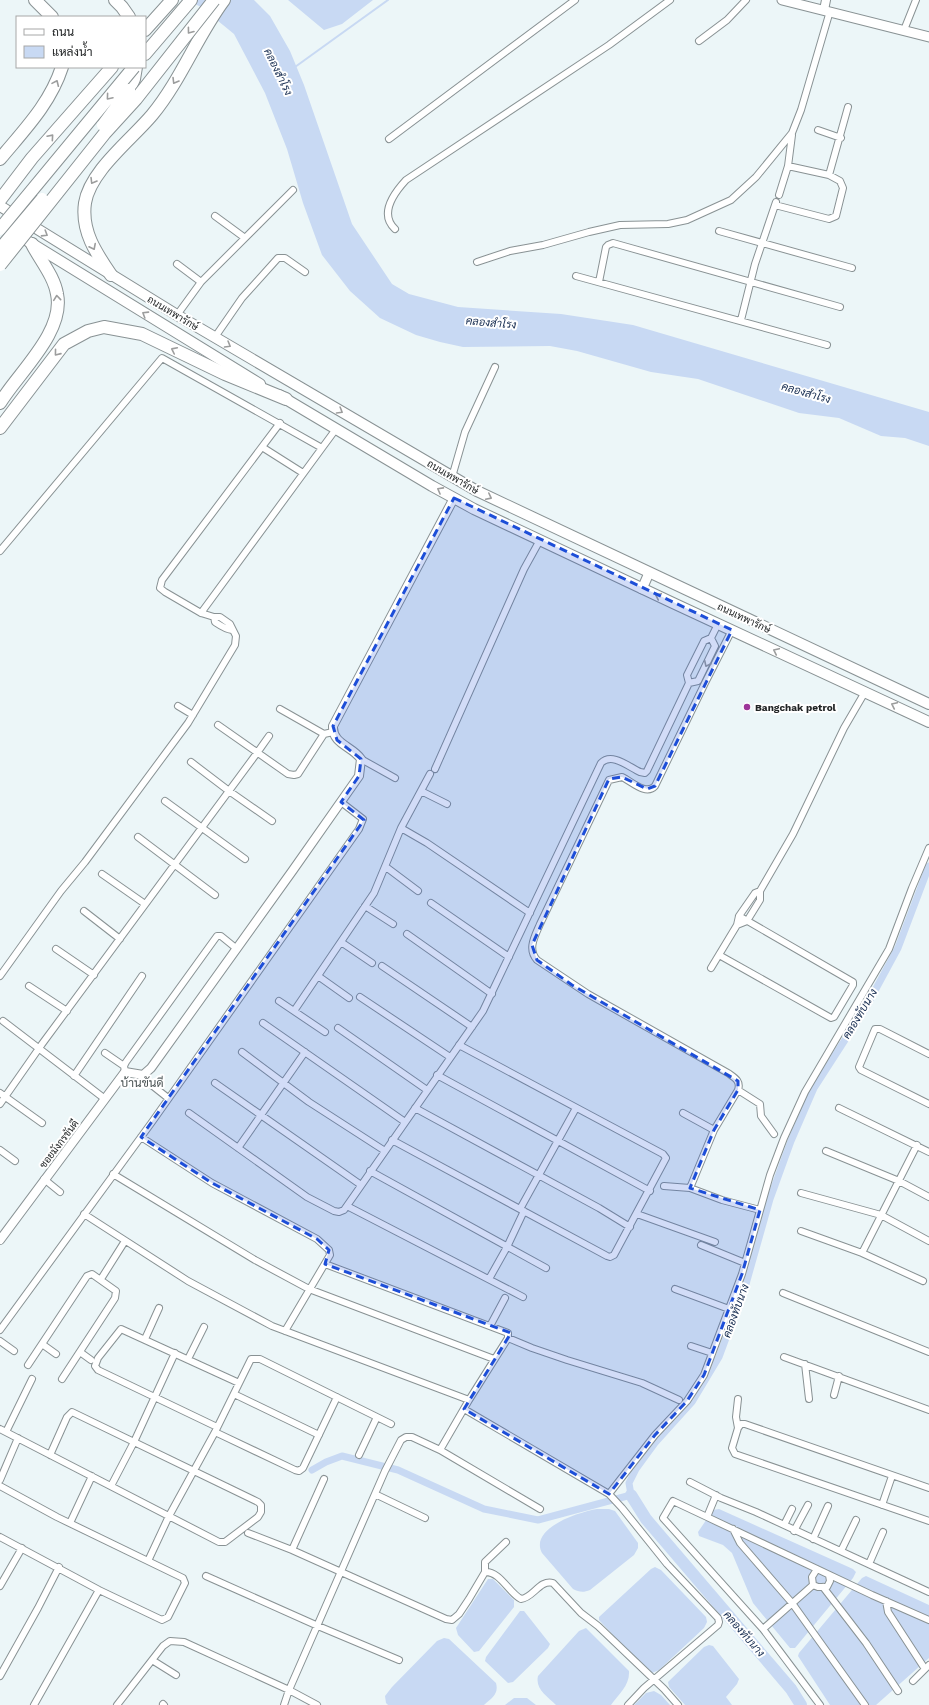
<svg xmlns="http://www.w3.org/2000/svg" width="929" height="1705" viewBox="0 0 929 1705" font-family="'Work Sans',Sarabun,sans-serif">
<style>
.water{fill:#c8d9f3}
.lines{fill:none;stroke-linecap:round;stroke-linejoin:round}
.stream{stroke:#c8d9f3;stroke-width:2}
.canal{stroke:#c8d9f3;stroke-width:7}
.river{stroke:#c8d9f3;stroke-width:12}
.minor-casing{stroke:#899294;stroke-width:8}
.tertiary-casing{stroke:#899294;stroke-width:10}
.secondary-casing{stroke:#899294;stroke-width:11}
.primary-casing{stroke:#899294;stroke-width:12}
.motorway-casing{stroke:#899294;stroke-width:14}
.minor{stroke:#fff;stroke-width:6}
.tertiary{stroke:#fff;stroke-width:8}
.secondary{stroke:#fff;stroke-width:9}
.primary{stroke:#fff;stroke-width:10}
.motorway{stroke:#fff;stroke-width:12}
.motorway-bridge-casing{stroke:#899294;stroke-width:14;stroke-linecap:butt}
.motorway-bridge{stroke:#fff;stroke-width:12}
.oneway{stroke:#9c9d9d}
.marked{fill:#1d4ed8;fill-opacity:0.2;stroke:#1d4ed8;stroke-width:3;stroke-dasharray:8 5;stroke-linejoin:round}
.poi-dot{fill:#9d3599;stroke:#fff;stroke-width:1.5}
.labels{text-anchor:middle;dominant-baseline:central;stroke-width:4;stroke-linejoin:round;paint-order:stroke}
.street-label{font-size:10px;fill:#222526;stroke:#fff}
.poi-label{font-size:10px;font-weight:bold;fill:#222526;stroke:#fff;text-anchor:start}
.water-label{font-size:11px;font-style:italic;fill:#162c50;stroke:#fff}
.quarter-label{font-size:12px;fill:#4a5354;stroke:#fff}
</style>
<rect width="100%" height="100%" fill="#ecf6f8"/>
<path class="water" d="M187,0H254L270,16L290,51L304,85L352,224L392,284L409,294L458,307L561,314L633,325L929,412V446L905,438L881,436L839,418L799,413L698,379L651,372L577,351L550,346L463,347L440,342L416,335L380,318L350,291L322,255L303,203L287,149L265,93L234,34L201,7Z
M288,0H373L342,24L324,30Z
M597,1509H609L615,1511L638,1543V1548L634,1555L590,1590C583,1593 579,1592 573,1589L542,1553C529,1528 579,1512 597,1509Z
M719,1509L853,1569L856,1572L853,1578L795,1648H790L753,1603L732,1553L723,1545L699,1536L698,1532L713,1510Z
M655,1567L661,1570L706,1617L707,1622L704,1628L659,1670L652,1673L646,1670L599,1620V1617L651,1569Z
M866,1576L929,1605V1658L876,1705H830L798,1656L799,1653L862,1578Z
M488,1579H493L514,1600V1607L479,1651L474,1652L458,1635L456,1628Z
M520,1611H524L550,1644L548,1648L513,1682L508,1683L485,1661L486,1657Z
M586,1628L629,1671C630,1685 619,1694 611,1705H556C547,1696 535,1689 538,1676L579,1631Z
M444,1638L449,1639L496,1683C499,1694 492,1698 484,1705H388L386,1703L385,1696L392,1687L437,1641Z
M709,1645L713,1646L739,1679L737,1684L726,1697L732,1705H685L669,1687L668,1682L704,1647Z
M654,1691L661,1695L670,1705H634L646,1693Z
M514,1698H527L536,1705H505Z"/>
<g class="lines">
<path class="stream" d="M295,67L388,0"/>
<path class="canal" d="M312,1470L326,1462L342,1456L398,1470L484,1509L538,1520L631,1495L629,1483L636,1469L655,1443L692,1402L719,1357L746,1284L770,1199L791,1141L814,1088L865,1009L898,948L929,866"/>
<path class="river" d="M631,1495L646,1519L791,1689L801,1705"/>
<defs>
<path id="minor" d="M904,30L916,0
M699,41L727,20L746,0
M818,130L841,138
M389,139L575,0
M829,175L848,107
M779,195L788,166L792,135
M775,205L829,219L836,216L843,188L840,181L829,175L788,166
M215,216L245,238
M395,229C379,214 394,193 406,180L609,45L670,0
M719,231L852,268
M477,262L510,251L543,245L589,232L620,225L668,224L687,220L731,200L756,177L792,133L801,110L830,11
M177,264L201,282
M576,276L827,345
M599,282L606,247L608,245L613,243L840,307
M177,315L201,282L293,190
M741,320L755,264L776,202
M215,337L242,298L278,258H285L305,272
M262,447L303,473
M452,477L465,432L495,367
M0,551L162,358L322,448L336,429
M201,613L322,448
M214,617L215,622C221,626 225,629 232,630
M689,683L698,681L715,646L711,638
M178,706L193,715
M280,709L324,734
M218,725L288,774L294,775L298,774L324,734L333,732
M361,759L395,778
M191,762L229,791L272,821
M435,769L524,569L540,540
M421,791L447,804
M165,801L245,859
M401,828L427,843L530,913
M138,837L215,895
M386,867L418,891
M102,874L145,904
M431,903L509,957
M365,906L393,924
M84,911L120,939
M737,925L747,921L760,900V891L793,834L844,728L865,692
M407,934L492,994
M341,942L372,963
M56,949L94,975
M719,955L831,1018L834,1017L853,985V982L739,916
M382,966L472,1027
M711,968L737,925L739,916L755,893L760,891
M0,976L61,891L85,862L188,723L235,645L236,636L230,624L220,617H214L201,613L165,592L160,588L162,580L280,423
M318,976L349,998
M29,986L67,1011
M360,997L450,1057
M279,1001L325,1032
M294,1011L374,893L401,828L430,774
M3,1021L105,1099
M263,1023L405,1122
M338,1028L427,1090
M242,1052L309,1102L385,1151
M105,1053L124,1066
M929,1054L880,1029H875L859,1067L861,1070L929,1104
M125,1072L124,1066L126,1062L217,936H221L237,949
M139,1075L168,1098
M437,1075L650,1191
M74,1076L142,976
M215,1083L361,1185
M738,1090L760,1104L761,1116L774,1134
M0,1093L42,1123
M0,1104L42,1044L257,753L269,736
M415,1108L599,1208L630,1227
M839,1108L929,1152
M189,1113L307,1197L334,1211L339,1212L344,1210L483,1011L601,763C612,752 629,767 640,772L645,773L647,771L689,683L687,675L704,641L711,638L718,624
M683,1113L714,1130
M141,1137L212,1183L317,1239L329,1250L330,1255L285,1331
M392,1140L607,1256L610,1257L614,1255L666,1158L663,1154L459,1045
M238,1148L305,1052
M0,1150L15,1161
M826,1151L899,1181L929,1197
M370,1171L546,1268
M113,1174L255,1260L309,1289L494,1359
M44,1179L60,1192
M664,1186L690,1188L722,1200L760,1210
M690,1188L714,1130L738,1090C741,1081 735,1078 728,1073L588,994L537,960C527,949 535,936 540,924L609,780L622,777C631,781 646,796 655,786L705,683L732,630
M801,1193L881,1215L929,1241
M347,1206L523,1297
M520,1209L576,1108
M84,1214L188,1281L272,1326L469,1400
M637,1214L715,1242
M801,1231L862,1253L923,1281
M701,1245L745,1263
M862,1253L917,1145
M325,1264L508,1333V1338L469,1400L440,1450
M101,1279L125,1241
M489,1279L507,1247L524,1211
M675,1289L729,1309
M783,1293L929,1352
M490,1326L505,1298
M0,1330L152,1122L359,829L363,819L341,802
M508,1338L532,1348L567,1360L642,1383L679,1400
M145,1339L159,1308
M0,1341L14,1351
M42,1344L56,1354
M691,1346L712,1353
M80,1352L91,1360
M784,1357L929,1410
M188,1359L204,1327
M805,1364L809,1399
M28,1365L87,1276L92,1274L116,1291L115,1298L62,1379
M234,1394L319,1435
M834,1395L839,1376
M738,1399L736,1417L738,1428
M464,1409L609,1494L622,1508L667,1564L718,1618L719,1622L718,1625L644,1688L628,1705
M217,1427L98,1370L95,1366L98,1358L121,1329L239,1383
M0,1429L219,1542H225L229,1539L258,1517L261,1512V1505L258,1502L72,1412L67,1417L50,1455
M6,1432L32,1379
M215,1432L295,1470L299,1471L303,1468L337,1397
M359,1455L377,1417
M0,1480L18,1438
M690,1482L721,1498L756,1512L929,1592
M0,1486L57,1517L183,1578L185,1583L168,1617L162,1620L99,1590L0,1537
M111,1486L134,1442L175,1353
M929,1488L745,1424H741L738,1428L732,1448L735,1454L929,1521
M375,1494L425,1518
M609,1494L655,1435L687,1401L704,1375L742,1274L770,1175L784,1138L805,1092L889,949L912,888L929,848
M716,1495L707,1517L872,1595L929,1620
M882,1505L892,1476
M707,1517L673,1501L663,1518L763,1629L820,1705
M70,1523L92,1476
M784,1525L792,1509
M733,1529L740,1543L792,1603L865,1705
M794,1531L808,1505
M248,1533L292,1550L446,1619L452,1620L459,1614L469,1599L485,1572C500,1571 509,1593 521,1599C533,1598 540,1579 553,1583L581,1613L598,1626L664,1689L678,1705
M813,1539L828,1506
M292,1550L324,1479
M841,1551L856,1520
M148,1561L169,1516L215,1432L251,1359H260L391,1424
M869,1564L883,1532
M485,1572V1562L506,1542
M206,1576L318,1626L399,1660
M813,1585L818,1587H827L830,1581L829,1575
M0,1586L22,1548
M823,1587L866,1643L898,1691
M886,1601L888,1612L925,1669
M763,1629L813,1585L812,1577L817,1569
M152,1660L176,1675
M0,1676L38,1608L59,1567
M913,1681L929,1665
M163,1704L164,1705
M34,1705L99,1590
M117,1705L163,1646L170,1641L184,1642L289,1690L317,1705
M284,1705L289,1690L385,1471L401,1440L406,1437H412L440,1450L540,1509"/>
<path id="tertiary" d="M824,10L826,0
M0,1240L125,1072L143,1075L151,1068L293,870L359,776L361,759C352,746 332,744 333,726L454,498"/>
<path id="secondary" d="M782,0L929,37
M642,589L649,573"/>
<path id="primary" d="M0,206L177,315L477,491L929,704
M0,224L260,384
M279,395L432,486L474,509L673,603L929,722"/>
<path id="motorway" d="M35,0L52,17
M115,0L122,7L129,17
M145,30L172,0
M145,54L191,0
M129,90L134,79L136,67
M0,159C24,130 50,104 62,67
M0,200L32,158L112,67
M111,275C96,253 81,231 85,203C90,171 131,140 152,115C181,80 197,36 224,0
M0,403C18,373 65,332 57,294C54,276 40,260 32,244
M0,428L64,344L88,331L104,327L142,334L225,374L286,399"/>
</defs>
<use href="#minor" class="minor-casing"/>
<use href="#tertiary" class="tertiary-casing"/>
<use href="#secondary" class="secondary-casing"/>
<use href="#primary" class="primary-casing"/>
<use href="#motorway" class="motorway-casing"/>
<use href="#minor" class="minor"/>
<use href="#tertiary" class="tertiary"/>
<use href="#secondary" class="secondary"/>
<use href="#primary" class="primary"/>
<use href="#motorway" class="motorway"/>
<defs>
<path id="motorway-bridge" d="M103,125L129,90
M0,229L134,67
M0,249L42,199
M0,265L105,133L136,99L214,0"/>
</defs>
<use href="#motorway-bridge" class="motorway-bridge-casing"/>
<use href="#motorway-bridge" class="motorway-bridge"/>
</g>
<defs><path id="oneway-chevron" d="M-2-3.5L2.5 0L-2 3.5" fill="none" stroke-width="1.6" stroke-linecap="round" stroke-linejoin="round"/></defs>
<g class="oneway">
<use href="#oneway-chevron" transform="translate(190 31) rotate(127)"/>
<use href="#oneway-chevron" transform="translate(175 81) rotate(121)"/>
<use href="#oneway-chevron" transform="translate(56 83) rotate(-66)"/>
<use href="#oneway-chevron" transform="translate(109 97) rotate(130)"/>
<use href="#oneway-chevron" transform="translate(51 137) rotate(-49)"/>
<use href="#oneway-chevron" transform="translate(93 181) rotate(121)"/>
<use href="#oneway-chevron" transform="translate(45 234) rotate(32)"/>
<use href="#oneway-chevron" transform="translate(93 247) rotate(63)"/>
<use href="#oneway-chevron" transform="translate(57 298) rotate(-96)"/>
<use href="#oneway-chevron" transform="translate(145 314) rotate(-148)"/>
<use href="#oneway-chevron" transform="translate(228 345) rotate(30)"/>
<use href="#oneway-chevron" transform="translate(174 350) rotate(-154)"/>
<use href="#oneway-chevron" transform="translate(57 353) rotate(129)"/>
<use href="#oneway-chevron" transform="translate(340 411) rotate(31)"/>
<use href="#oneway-chevron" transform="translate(440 490) rotate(-151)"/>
<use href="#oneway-chevron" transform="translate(489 497) rotate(27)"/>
<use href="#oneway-chevron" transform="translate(658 596) rotate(-155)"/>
<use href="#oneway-chevron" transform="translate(776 651) rotate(-155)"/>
<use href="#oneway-chevron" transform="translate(707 664) rotate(116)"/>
<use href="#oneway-chevron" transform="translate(894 705) rotate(-155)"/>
</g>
<path class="marked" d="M454,498L732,630L655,786L647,789L622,777L609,779L532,945L537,960L572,985L738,1081V1090L714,1130L690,1188L760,1210L742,1274L704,1375L687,1401L655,1435L609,1494L464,1409L511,1333L325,1264L329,1250L317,1239L212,1183L141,1137L364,820L341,802L359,776L361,759L337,740L333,726Z"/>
<circle class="poi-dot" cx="747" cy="707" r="4"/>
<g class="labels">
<g class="street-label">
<text transform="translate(173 313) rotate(31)">ถนนเทพารักษ์</text>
<text transform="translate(453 477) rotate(30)">ถนนเทพารักษ์</text>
<text transform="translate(744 618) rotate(25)">ถนนเทพารักษ์</text>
<text transform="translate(59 1144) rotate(-53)">ซอยมังกรขันดี</text>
</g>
<g class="poi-label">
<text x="755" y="707">Bangchak petrol</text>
</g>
<g class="water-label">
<text transform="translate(278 72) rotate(64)">คลองสำโรง</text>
<text transform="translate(491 323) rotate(5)">คลองสำโรง</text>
<text transform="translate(806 393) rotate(16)">คลองสำโรง</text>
<text transform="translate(860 1014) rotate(-59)">คลองทับนาง</text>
<text transform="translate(736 1311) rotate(-70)">คลองทับนาง</text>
<text transform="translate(744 1634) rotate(49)">คลองทับนาง</text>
</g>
<g class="quarter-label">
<text x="142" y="1083">บ้านขันดี</text>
</g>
</g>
<rect x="16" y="16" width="130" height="52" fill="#ffffff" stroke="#a7a8a8"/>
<rect x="24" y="29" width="20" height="6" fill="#ffffff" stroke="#a7a8a8"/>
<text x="52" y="36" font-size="12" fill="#222526">ถนน</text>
<rect x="24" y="46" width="20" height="12" fill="#c8d9f3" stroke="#a7a8a8"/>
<text x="52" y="56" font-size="12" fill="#222526">แหล่งน้ำ</text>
</svg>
